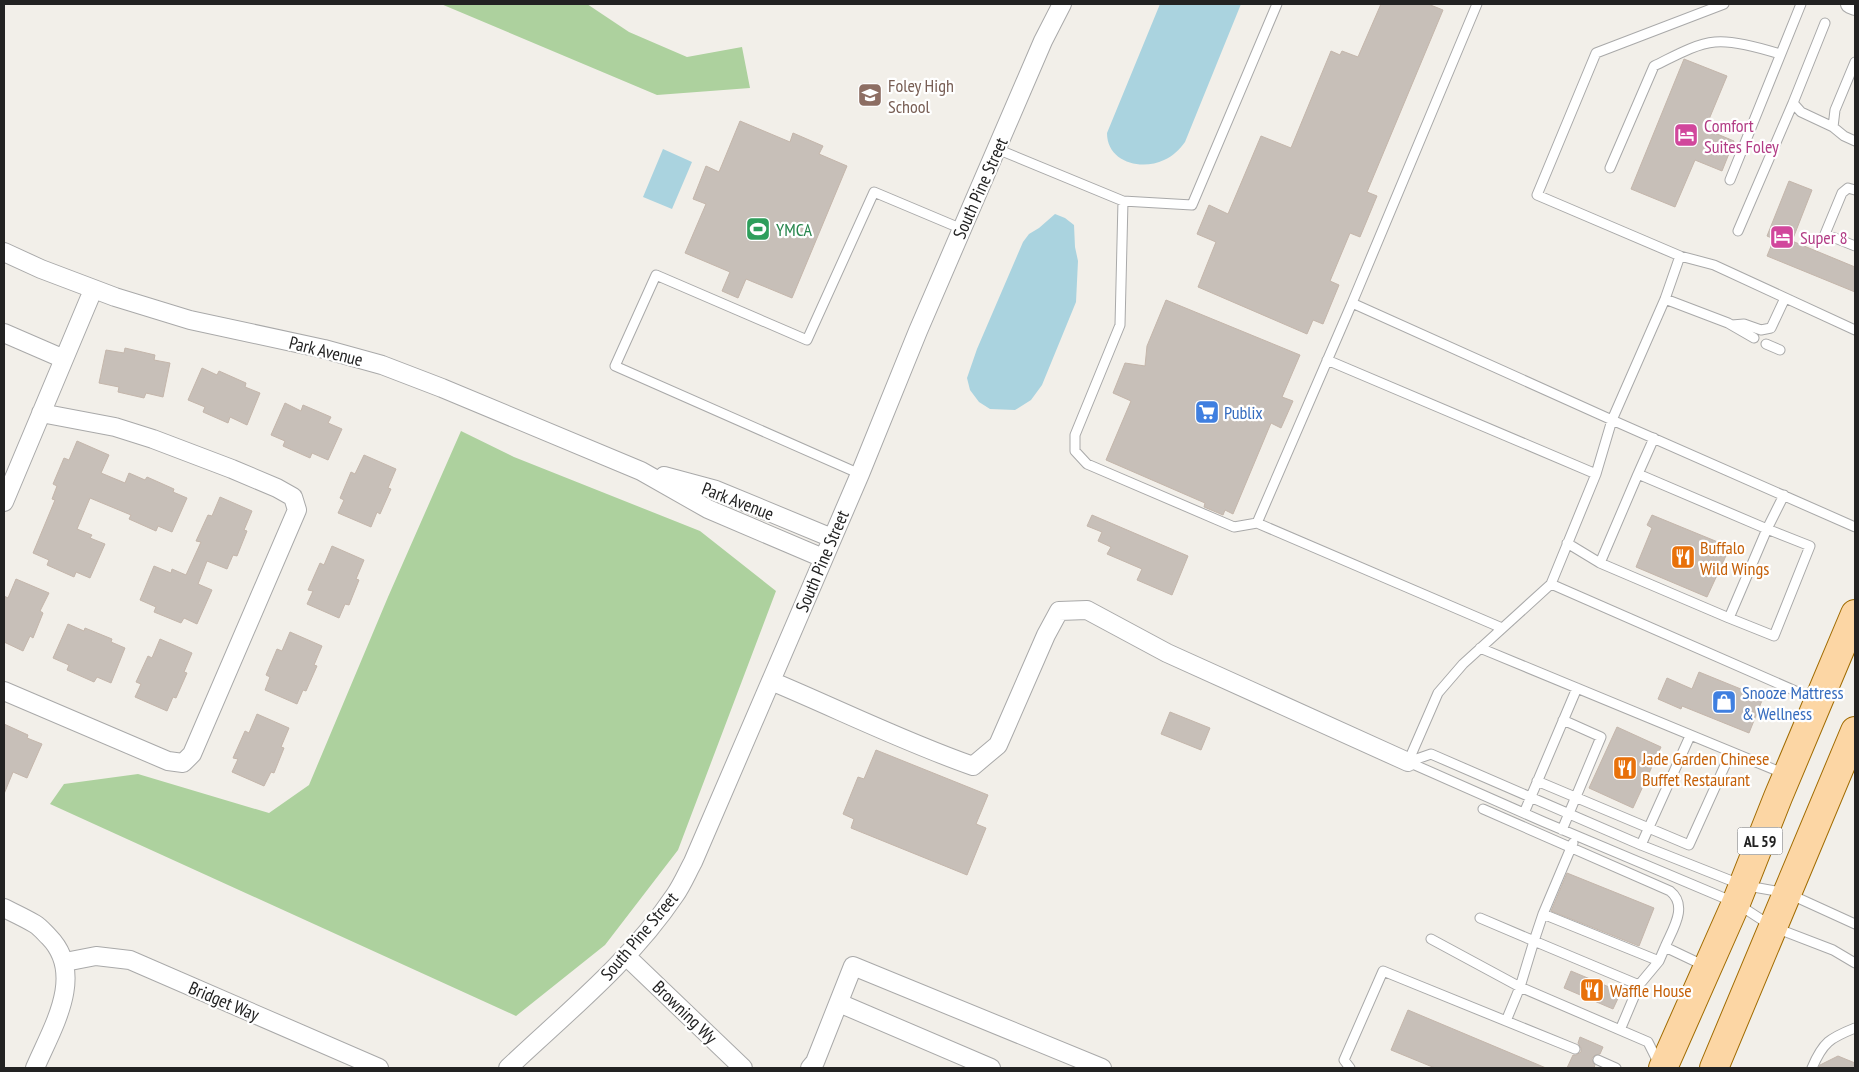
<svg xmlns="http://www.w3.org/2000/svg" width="1859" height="1072" viewBox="0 0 1859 1072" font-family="'PT Sans Narrow',sans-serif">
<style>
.forest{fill:#add19e}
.water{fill:#aad3df}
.building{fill:#c7bfb8;stroke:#c4b6ab}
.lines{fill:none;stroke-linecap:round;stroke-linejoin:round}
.service-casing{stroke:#a9a9a9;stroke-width:11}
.minor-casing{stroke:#a9a9a9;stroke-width:20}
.primary-casing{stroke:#a06b00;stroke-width:30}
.service{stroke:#fff;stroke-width:9}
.minor{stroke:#fff;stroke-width:18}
.primary{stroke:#fcd6a4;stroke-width:28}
.labels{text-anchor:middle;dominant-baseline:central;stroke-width:4.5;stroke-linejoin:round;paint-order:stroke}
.shield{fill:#fff;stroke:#646464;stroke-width:1}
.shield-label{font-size:16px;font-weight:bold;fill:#222}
.education-label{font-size:18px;fill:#785e54;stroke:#fff;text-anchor:start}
.hotel-label{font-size:18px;fill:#b23c85;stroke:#fff;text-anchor:start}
.street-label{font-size:18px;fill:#222;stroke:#fff}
.leisure-label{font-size:18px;fill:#27864d;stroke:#fff;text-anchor:start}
.shop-label{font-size:18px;fill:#366cbe;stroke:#fff;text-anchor:start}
.food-label{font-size:18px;fill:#c56008;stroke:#fff;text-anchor:start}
</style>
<rect width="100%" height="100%" fill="#f2efe9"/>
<path class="forest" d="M441,4H587L629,32L687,57L742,47L750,88L657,95Z
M461,431L514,457L700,531L776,591L678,850L605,945L516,1016L50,804L64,784L138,774L269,813L309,785L388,597Z"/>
<path class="water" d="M1160,4H1241L1185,142C1179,150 1173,156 1164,160C1141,171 1107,162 1107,133Z
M663,149L692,162L672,209L643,197Z
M1055,214L1065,218L1074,225L1075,247L1078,261L1076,302L1042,385L1031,400L1015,410L990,409L979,402L970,390L967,378L977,349L1023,242L1029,234L1039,228Z"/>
<path class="building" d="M1381,4H1428L1443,10L1367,192L1377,196L1360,237L1350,233L1330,281L1339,285L1323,324L1313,320L1307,334L1198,287L1216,242L1197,234L1209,205L1228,214L1261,136L1291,148L1331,51L1340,55L1342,51L1358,57Z
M1684,59L1727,76L1705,129L1734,141L1722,171L1695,160L1675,207L1631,189Z
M740,121L790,142L793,133L823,146L819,154L847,166L792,298L746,279L738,298L722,291L730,272L685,253L706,204L693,199L706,166L719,172Z
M1789,181L1812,190L1792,241L1855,267V292L1767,256L1774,239L1767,236Z
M1166,300L1300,355L1282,397L1293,401L1281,428L1271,423L1233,514L1225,510L1223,515L1204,507L1205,503L1106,460L1131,401L1113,393L1125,363L1145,366L1147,346Z
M125,348L155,355L154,360L170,363L163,397L146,393L144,398L118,392L119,387L99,383L106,350L124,353Z
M202,368L217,375L219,371L246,383L245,387L260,393L247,425L230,417L228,423L203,412L205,407L188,400Z
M285,403L301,411L303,405L331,417L328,423L342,429L328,460L312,453L310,458L283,446L285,441L271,435Z
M77,441L109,455L101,473L125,483L129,473L145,480L147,477L174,489L173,492L187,498L172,532L158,526L156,531L129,519L131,515L90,498L77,529L92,535L90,538L105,544L90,578L76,572L74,577L47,565L49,560L33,553L55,500L52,499L57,486L53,484L64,458L69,460Z
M364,455L396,469L388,488L391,489L380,514L377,512L371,527L338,513L344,500L340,498L351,472L355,474Z
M220,497L252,511L244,530L247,531L237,556L233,555L227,569L207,561L198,584L212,590L197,624L184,618L181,623L154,612L156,607L140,600L154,566L171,573L172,569L186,575L201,542L196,541L208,515L212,516Z
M1092,515L1188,556L1172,595L1137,580L1142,569L1107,554L1111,547L1098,541L1102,532L1087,526Z
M1652,515L1730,547L1707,597L1636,567L1652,528L1647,525Z
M332,546L364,560L356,579L359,580L349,605L345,604L339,618L307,604L313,591L308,590L320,563L324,565Z
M16,579L49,593L40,611L43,613L33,638L30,636L23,651L4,642V596L8,598Z
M68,624L84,631L85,628L112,639L111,642L125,648L111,683L97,677L94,682L67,670L69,665L53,658Z
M290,632L322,646L314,665L317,666L306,691L303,690L297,704L265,690L270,677L266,675L277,649L282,651Z
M160,639L192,653L184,672L187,673L176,698L173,697L167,711L135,697L141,684L136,682L148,656L152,658Z
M1699,672L1763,698L1749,733L1682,706L1681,709L1658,699L1667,678L1692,689Z
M1170,712L1210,728L1201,750L1161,734Z
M257,714L289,728L281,747L284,748L274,773L271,772L264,786L232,772L238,759L233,758L245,731L249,733Z
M4,724L28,735L27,738L42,744L27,778L13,772L4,794Z
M1617,727L1661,747L1633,808L1589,788Z
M876,750L988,795L976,824L986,828L967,875L851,828L854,819L843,814L858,777L864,779Z
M1567,873L1654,908L1639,946L1551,911Z
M1571,971L1621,992L1613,1009L1564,988Z
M1408,1010L1546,1068H1435L1391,1050Z
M1580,1037L1603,1047L1600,1054L1595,1055L1592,1058L1593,1063L1595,1065L1594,1068H1567L1573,1055H1576L1581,1052V1048L1578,1043Z
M1838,1056L1855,1063V1068H1819L1820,1065Z"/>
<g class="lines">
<defs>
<path id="service" d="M1477,4L1352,303L1612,420L1665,299L1680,256L1537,195L1596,53L1724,4
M1825,23L1793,103L1801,112L1833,127
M1855,62L1835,110L1833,127L1844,136L1855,141
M997,149L1123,201L1192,205L1277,4
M1610,168L1654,66C1673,57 1694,44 1715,42C1733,40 1764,49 1780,54
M1730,180L1801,4
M1855,190L1848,188L1842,193L1825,234L1855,246
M1123,201L1120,325L1075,435V451L1087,464L1234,527L1257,523
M1738,231L1793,103
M1680,256L1714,265L1855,330
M1665,299L1728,323L1754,338
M1352,303L1257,523L1502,628
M1732,325L1744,324L1761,330L1771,328L1785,298
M1766,344L1780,350
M1327,360L1596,474
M860,474L615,366L656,275L807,340L874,192L962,229
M1638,474L1654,438
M1567,543L1600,563
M1551,584L1816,700
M1729,618L1600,563L1638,474L1767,529L1729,618L1774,636L1810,546L1767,529L1784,495
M1480,648L1785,774
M1408,762L1438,693L1463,664L1551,584L1596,474L1612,420L1855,527
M1408,762L1544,822L1736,903L1773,927L1833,950L1855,963
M1408,762L1431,754L1641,845L1742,885L1787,893L1855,924
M1537,781L1689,845L1731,752
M1483,809L1670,891C1689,906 1672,930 1665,947L1705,966
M1524,813L1577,688
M1562,830L1601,737L1563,720
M1573,843L1543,914L1659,961L1665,947
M1641,845L1690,736
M1480,918L1534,941L1543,914
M1431,939L1520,987L1648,1042L1659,1064
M1639,985L1659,961
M1506,1021L1520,987L1534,941L1639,985L1620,1030
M1598,1060L1616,1068
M1350,1068L1344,1060L1383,971L1575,1049
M1812,1068C1823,1042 1830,1038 1855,1028"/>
<path id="minor" d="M1850,4L1855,6
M4,252L41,269L115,297L190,320L324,349L382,365L442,388L641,471L708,509L823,558
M4,333L64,359
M664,476L716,490L832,538
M4,502L93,290
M771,681C838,709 904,742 973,766L998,745L1046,635L1059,611L1087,610L1167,653L1408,762
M4,691L168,761L183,763L192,754L297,510L293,497L277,488L232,469L153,439L115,427L41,413
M4,908C14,913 25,918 35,924C40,927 44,932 49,937C86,975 52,1028 35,1068
M626,956L743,1068
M65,962L96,956L130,960L379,1068
M839,1003L991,1068
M508,1068C566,1013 630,962 675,895C682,885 687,873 693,862L860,474L918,331L1043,41L1062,4
M810,1068L815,1062L853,966L1102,1068"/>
<path id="primary" d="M1663,1068L1736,903L1778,797L1855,614
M1714,1068L1855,731"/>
</defs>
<use href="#service" class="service-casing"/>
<use href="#minor" class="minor-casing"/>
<use href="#primary" class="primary-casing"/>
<use href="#service" class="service"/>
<use href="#minor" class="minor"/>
<use href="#primary" class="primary"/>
</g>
<defs>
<symbol id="school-square" viewBox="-11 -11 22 22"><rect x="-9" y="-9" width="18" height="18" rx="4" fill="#8d6e63" stroke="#fff"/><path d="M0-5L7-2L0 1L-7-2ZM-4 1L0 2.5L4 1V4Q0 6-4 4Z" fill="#fff"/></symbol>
<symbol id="hotel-square" viewBox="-11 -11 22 22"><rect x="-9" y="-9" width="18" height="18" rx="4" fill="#d1479c" stroke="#fff"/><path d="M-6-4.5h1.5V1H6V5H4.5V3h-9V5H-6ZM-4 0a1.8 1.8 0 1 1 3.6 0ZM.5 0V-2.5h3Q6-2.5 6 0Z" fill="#fff"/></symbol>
<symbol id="stadium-square" viewBox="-11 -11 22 22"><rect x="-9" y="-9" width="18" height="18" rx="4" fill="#2e9e5b" stroke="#fff"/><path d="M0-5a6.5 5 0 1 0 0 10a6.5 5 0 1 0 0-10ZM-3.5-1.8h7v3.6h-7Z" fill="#fff"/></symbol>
<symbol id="supermarket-square" viewBox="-11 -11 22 22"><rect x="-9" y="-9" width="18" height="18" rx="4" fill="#3f7fe0" stroke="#fff"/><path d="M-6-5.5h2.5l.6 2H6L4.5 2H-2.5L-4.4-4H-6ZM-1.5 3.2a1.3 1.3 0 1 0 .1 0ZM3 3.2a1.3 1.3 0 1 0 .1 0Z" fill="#fff"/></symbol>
<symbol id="restaurant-square" viewBox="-11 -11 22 22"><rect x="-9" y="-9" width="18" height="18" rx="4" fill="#e8710a" stroke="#fff"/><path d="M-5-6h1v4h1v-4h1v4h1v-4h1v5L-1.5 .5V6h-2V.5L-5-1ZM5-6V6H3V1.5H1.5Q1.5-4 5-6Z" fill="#fff"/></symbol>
<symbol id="shop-square" viewBox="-11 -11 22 22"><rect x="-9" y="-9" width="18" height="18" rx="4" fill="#3f7fe0" stroke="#fff"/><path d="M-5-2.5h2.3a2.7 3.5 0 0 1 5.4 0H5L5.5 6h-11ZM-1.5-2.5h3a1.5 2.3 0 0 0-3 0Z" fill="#fff"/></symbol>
</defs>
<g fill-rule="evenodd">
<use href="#school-square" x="856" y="81" width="28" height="28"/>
<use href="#hotel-square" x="1672" y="121" width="28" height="28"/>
<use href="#stadium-square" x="744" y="215" width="28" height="28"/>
<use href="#hotel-square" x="1768" y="223" width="28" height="28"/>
<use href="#supermarket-square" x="1193" y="398" width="28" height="28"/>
<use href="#restaurant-square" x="1669" y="543" width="28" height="28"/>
<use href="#shop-square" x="1710" y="688" width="28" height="28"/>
<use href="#restaurant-square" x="1611" y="754" width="28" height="28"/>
<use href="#restaurant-square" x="1578" y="976" width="28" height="28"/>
</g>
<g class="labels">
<rect class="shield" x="1737.5" y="827.5" width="45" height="27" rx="4"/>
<g class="shield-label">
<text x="1760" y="841">AL 59</text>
</g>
<g class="education-label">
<text x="888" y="85">Foley High<tspan x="888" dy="21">School</tspan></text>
</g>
<g class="hotel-label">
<text x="1704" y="125">Comfort<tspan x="1704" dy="21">Suites Foley</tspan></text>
<text x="1800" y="237">Super 8</text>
</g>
<g class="street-label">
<text transform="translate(980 188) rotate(-66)">South Pine Street</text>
<text transform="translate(326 351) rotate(14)">Park Avenue</text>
<text transform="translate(738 501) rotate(21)">Park Avenue</text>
<text transform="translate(822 561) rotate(-67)">South Pine Street</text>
<text transform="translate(639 936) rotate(-50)">South Pine Street</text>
<text transform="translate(224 1001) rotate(23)">Bridget Way</text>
<text transform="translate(685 1012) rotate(44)">Browning Wy</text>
</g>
<g class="leisure-label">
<text x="776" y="229">YMCA</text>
</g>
<g class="shop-label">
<text x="1224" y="412">Publix</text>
<text x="1742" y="692">Snooze Mattress<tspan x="1742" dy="21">&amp; Wellness</tspan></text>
</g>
<g class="food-label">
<text x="1700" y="547">Buffalo<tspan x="1700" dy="21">Wild Wings</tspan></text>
<text x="1642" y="758">Jade Garden Chinese<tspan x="1642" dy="21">Buffet Restaurant</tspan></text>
<text x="1610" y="990">Waffle House</text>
</g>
</g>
<rect width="1859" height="1072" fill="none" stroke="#222222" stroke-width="10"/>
</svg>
